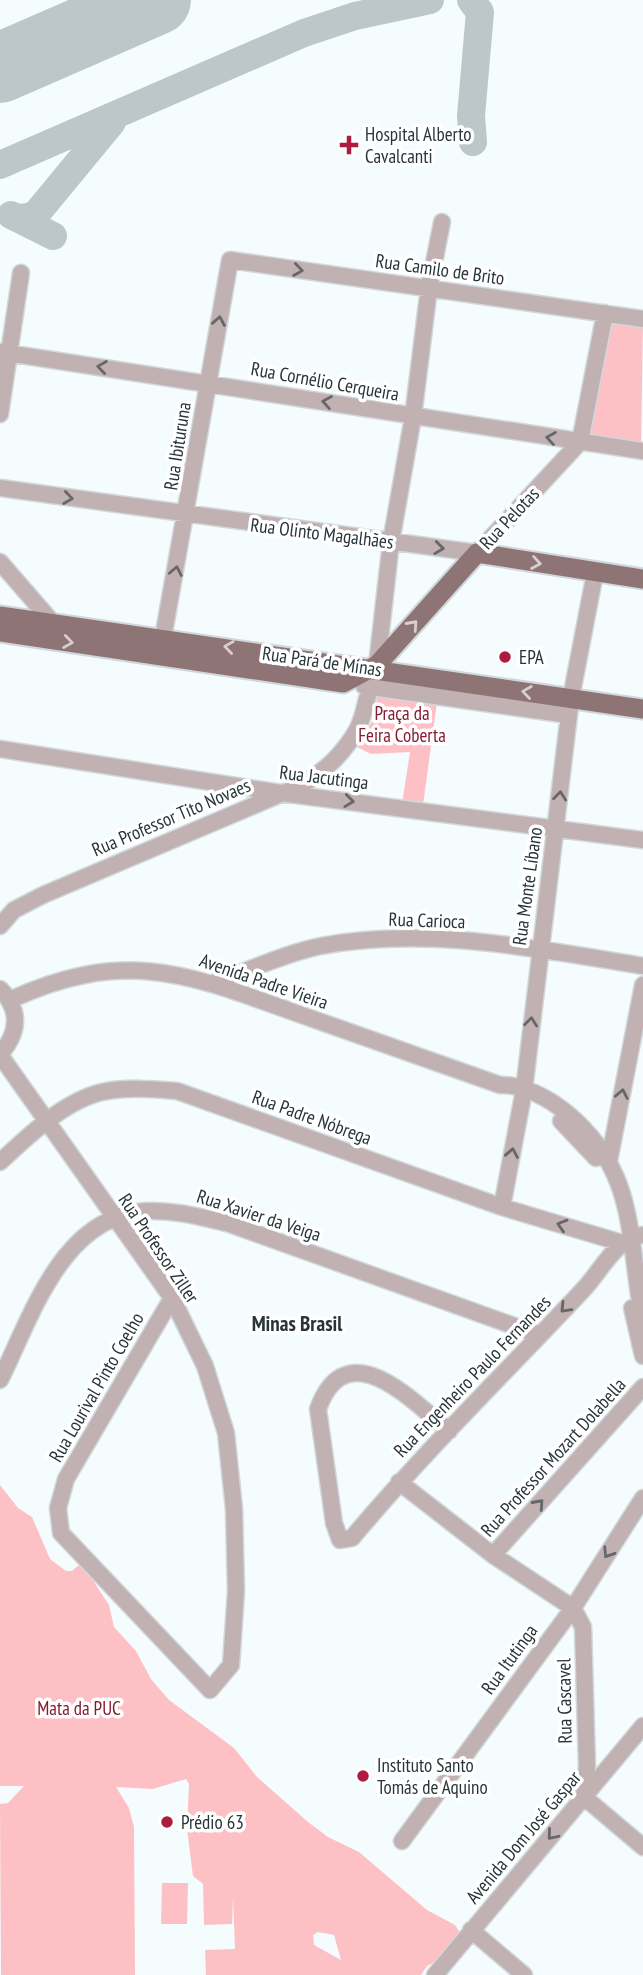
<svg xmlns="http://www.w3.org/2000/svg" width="643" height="1975" viewBox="0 0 643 1975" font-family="'PT Sans Narrow',sans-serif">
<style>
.green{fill:#fdc1c5;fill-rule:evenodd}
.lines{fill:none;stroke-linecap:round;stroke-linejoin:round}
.taxiway{stroke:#bdc6c8;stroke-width:28}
.runway{stroke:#bdc6c8;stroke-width:70}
.minor-casing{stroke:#d0d8db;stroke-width:19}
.major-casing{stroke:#d0d8db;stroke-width:23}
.minor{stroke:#c1b1b2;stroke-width:16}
.major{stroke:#8f7476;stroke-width:19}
.oneway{stroke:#656769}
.oneway2{stroke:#d8cecf}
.poi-dot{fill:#af1b3f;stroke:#fff;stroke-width:2.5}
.labels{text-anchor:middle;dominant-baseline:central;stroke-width:7;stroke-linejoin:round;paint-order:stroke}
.poi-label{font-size:19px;fill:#273539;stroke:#fff;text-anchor:start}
.street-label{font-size:19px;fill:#273539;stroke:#fff}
.park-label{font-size:19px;fill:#841d32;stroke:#fff}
.neighbourhood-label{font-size:21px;font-weight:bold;fill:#273539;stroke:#fff}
</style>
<rect width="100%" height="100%" fill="#f5fcfe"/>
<path class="green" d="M609,318L643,323L641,447L584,439Z
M378,690L437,702L423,805L402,804L410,752L371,754L357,747L374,718Z
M0,1485L18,1508L32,1517L50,1559L66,1571H72L81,1563L85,1568L109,1605L114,1627L136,1651L151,1679L169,1700L234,1748L257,1777L308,1822L328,1837L359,1852L427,1910L455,1925L462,1936L448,1955L427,1966L421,1975H206L205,1950L235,1949L233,1897L232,1924L204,1925L203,1884L193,1876L187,1829L189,1784L186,1779L153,1789L116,1787L129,1808L134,1827L135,1975H1L0,1804L8,1803L24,1786H0ZM318,1932L334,1935L341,1960L314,1945L313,1935Z
M162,1883H188L187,1924H161Z"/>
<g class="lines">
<path class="taxiway" d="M86,0L91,14L103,23
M471,0L480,12L471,116L473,142
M0,165L304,33L355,16L430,0
M11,215L53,236
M17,218L29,217L37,213L112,122"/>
<path class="runway" d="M0,68L156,0"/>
<defs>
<path id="minor" d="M0,352L643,451
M0,414L21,273
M0,488L477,553L580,442L605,313
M0,562L53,623
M163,638L230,260L643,319
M377,665L391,542L413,417L429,288L442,222
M364,686L569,715
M0,749L281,793L643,840
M0,926L14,910L43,895L302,785C326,770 343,754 357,730C371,703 360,684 393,672
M215,982C249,971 285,953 321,946C427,926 538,949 643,966
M0,989C21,1010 19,1033 0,1054
M10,1000C132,944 196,978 313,1019C375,1041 438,1063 500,1085C523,1084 550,1099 568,1114C638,1173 627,1236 643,1319
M0,1055L172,1298L205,1366L226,1433L234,1509L236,1591L231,1665L210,1690L61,1533L58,1508L66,1479L172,1298
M561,1121L596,1158
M609,1161L643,985
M0,1162C28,1136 64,1101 102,1092C127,1087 152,1089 177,1091L502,1207L622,1243
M502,1207L524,1090L571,698L595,573
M632,1308L643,1356
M0,1380C32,1316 62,1215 147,1211C175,1210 200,1217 227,1223L539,1335
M449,1431C412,1401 347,1330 318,1409L334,1523L340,1540L352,1538C424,1452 505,1373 582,1291C600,1273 616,1237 643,1235
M399,1482L493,1555L573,1608L583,1627L587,1766L584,1797L643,1847
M493,1555L643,1387
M402,1841L573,1608L643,1498
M471,1930L524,1975
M435,1975L643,1726"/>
<path id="major" d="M0,616L643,709
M0,632L343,683L377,665L477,553L643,579"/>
</defs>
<use href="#minor" class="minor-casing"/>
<use href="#major" class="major-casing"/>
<use href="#minor" class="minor"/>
<use href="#major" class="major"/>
</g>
<defs><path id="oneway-chevron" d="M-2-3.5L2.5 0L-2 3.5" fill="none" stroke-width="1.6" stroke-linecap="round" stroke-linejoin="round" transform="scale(1.75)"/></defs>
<g class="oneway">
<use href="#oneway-chevron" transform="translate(298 270) rotate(8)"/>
<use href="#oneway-chevron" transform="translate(219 321) rotate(-80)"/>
<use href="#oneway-chevron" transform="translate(102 367) rotate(-172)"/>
<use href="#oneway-chevron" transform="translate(327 402) rotate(-170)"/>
<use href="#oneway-chevron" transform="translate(551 438) rotate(-171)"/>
<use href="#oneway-chevron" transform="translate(68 498) rotate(8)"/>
<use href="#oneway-chevron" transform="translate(439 548) rotate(7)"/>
<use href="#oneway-chevron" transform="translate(176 571) rotate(-79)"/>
<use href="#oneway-chevron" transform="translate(560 796) rotate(-84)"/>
<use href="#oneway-chevron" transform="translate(349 801) rotate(7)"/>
<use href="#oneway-chevron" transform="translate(531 1022) rotate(-84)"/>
<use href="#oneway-chevron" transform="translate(622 1094) rotate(-79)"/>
<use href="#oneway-chevron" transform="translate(512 1153) rotate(-80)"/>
<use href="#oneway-chevron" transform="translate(562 1225) rotate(-163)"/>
<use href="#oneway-chevron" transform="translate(565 1308) rotate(134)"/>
<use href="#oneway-chevron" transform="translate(539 1504) rotate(-48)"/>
<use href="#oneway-chevron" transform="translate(608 1553) rotate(123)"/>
<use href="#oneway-chevron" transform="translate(552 1835) rotate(130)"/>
</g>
<g class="oneway2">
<use href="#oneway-chevron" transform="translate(536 563) rotate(9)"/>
<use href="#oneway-chevron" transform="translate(413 625) rotate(-48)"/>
<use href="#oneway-chevron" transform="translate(68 642) rotate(8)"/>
<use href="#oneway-chevron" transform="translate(229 647) rotate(-172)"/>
<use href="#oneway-chevron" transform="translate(527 692) rotate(-172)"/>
</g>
<g class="poi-dot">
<path d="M345.5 134.5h7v7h7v7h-7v7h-7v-7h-7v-7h7z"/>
<circle cx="505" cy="657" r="7"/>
<circle cx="363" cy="1776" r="7"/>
<circle cx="167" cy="1822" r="7"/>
</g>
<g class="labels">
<g class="poi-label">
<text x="365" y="134">Hospital Alberto<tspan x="365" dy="22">Cavalcanti</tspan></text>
<text x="519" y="657">EPA</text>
<text x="377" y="1765">Instituto Santo<tspan x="377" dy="22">Tomás de Aquino</tspan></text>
<text x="181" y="1822">Prédio 63</text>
</g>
<g class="street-label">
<text transform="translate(440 269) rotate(8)">Rua Camilo de Brito</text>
<text transform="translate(325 381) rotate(10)">Rua Cornélio Cerqueira</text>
<text transform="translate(177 446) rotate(-81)">Rua Ibituruna</text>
<text transform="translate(509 518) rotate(-47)">Rua Pelotas</text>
<text transform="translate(322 533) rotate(7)">Rua Olinto Magalhães</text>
<text transform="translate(322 661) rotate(8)">Rua Pará de Minas</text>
<text transform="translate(324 777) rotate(7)">Rua Jacutinga</text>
<text transform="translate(171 817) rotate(-23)">Rua Professor Tito Novaes</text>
<text transform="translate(527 886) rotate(-82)">Rua Monte Líbano</text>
<text transform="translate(427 920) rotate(2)">Rua Carioca</text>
<text transform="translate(264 981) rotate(19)">Avenida Padre Vieira</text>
<text transform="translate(312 1117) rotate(20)">Rua Padre Nóbrega</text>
<text transform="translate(259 1215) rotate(18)">Rua Xavier da Veiga</text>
<text transform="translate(159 1248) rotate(56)">Rua Professor Ziller</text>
<text transform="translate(472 1376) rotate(-46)">Rua Engenheiro Paulo Fernandes</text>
<text transform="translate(96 1387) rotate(-60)">Rua Lourival Pinto Coelho</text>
<text transform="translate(553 1457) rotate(-48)">Rua Professor Mozart Dolabella</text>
<text transform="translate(509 1659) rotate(-54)">Rua Itutinga</text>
<text transform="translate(564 1701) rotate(-91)">Rua Cascavel</text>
<text transform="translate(523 1837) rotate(-50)">Avenida Dom José Gaspar</text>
</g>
<g class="park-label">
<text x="402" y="713">Praça da<tspan x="402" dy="22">Feira Coberta</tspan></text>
<text x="79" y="1708">Mata da PUC</text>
</g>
<g class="neighbourhood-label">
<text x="297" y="1323">Minas Brasil</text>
</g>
</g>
</svg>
